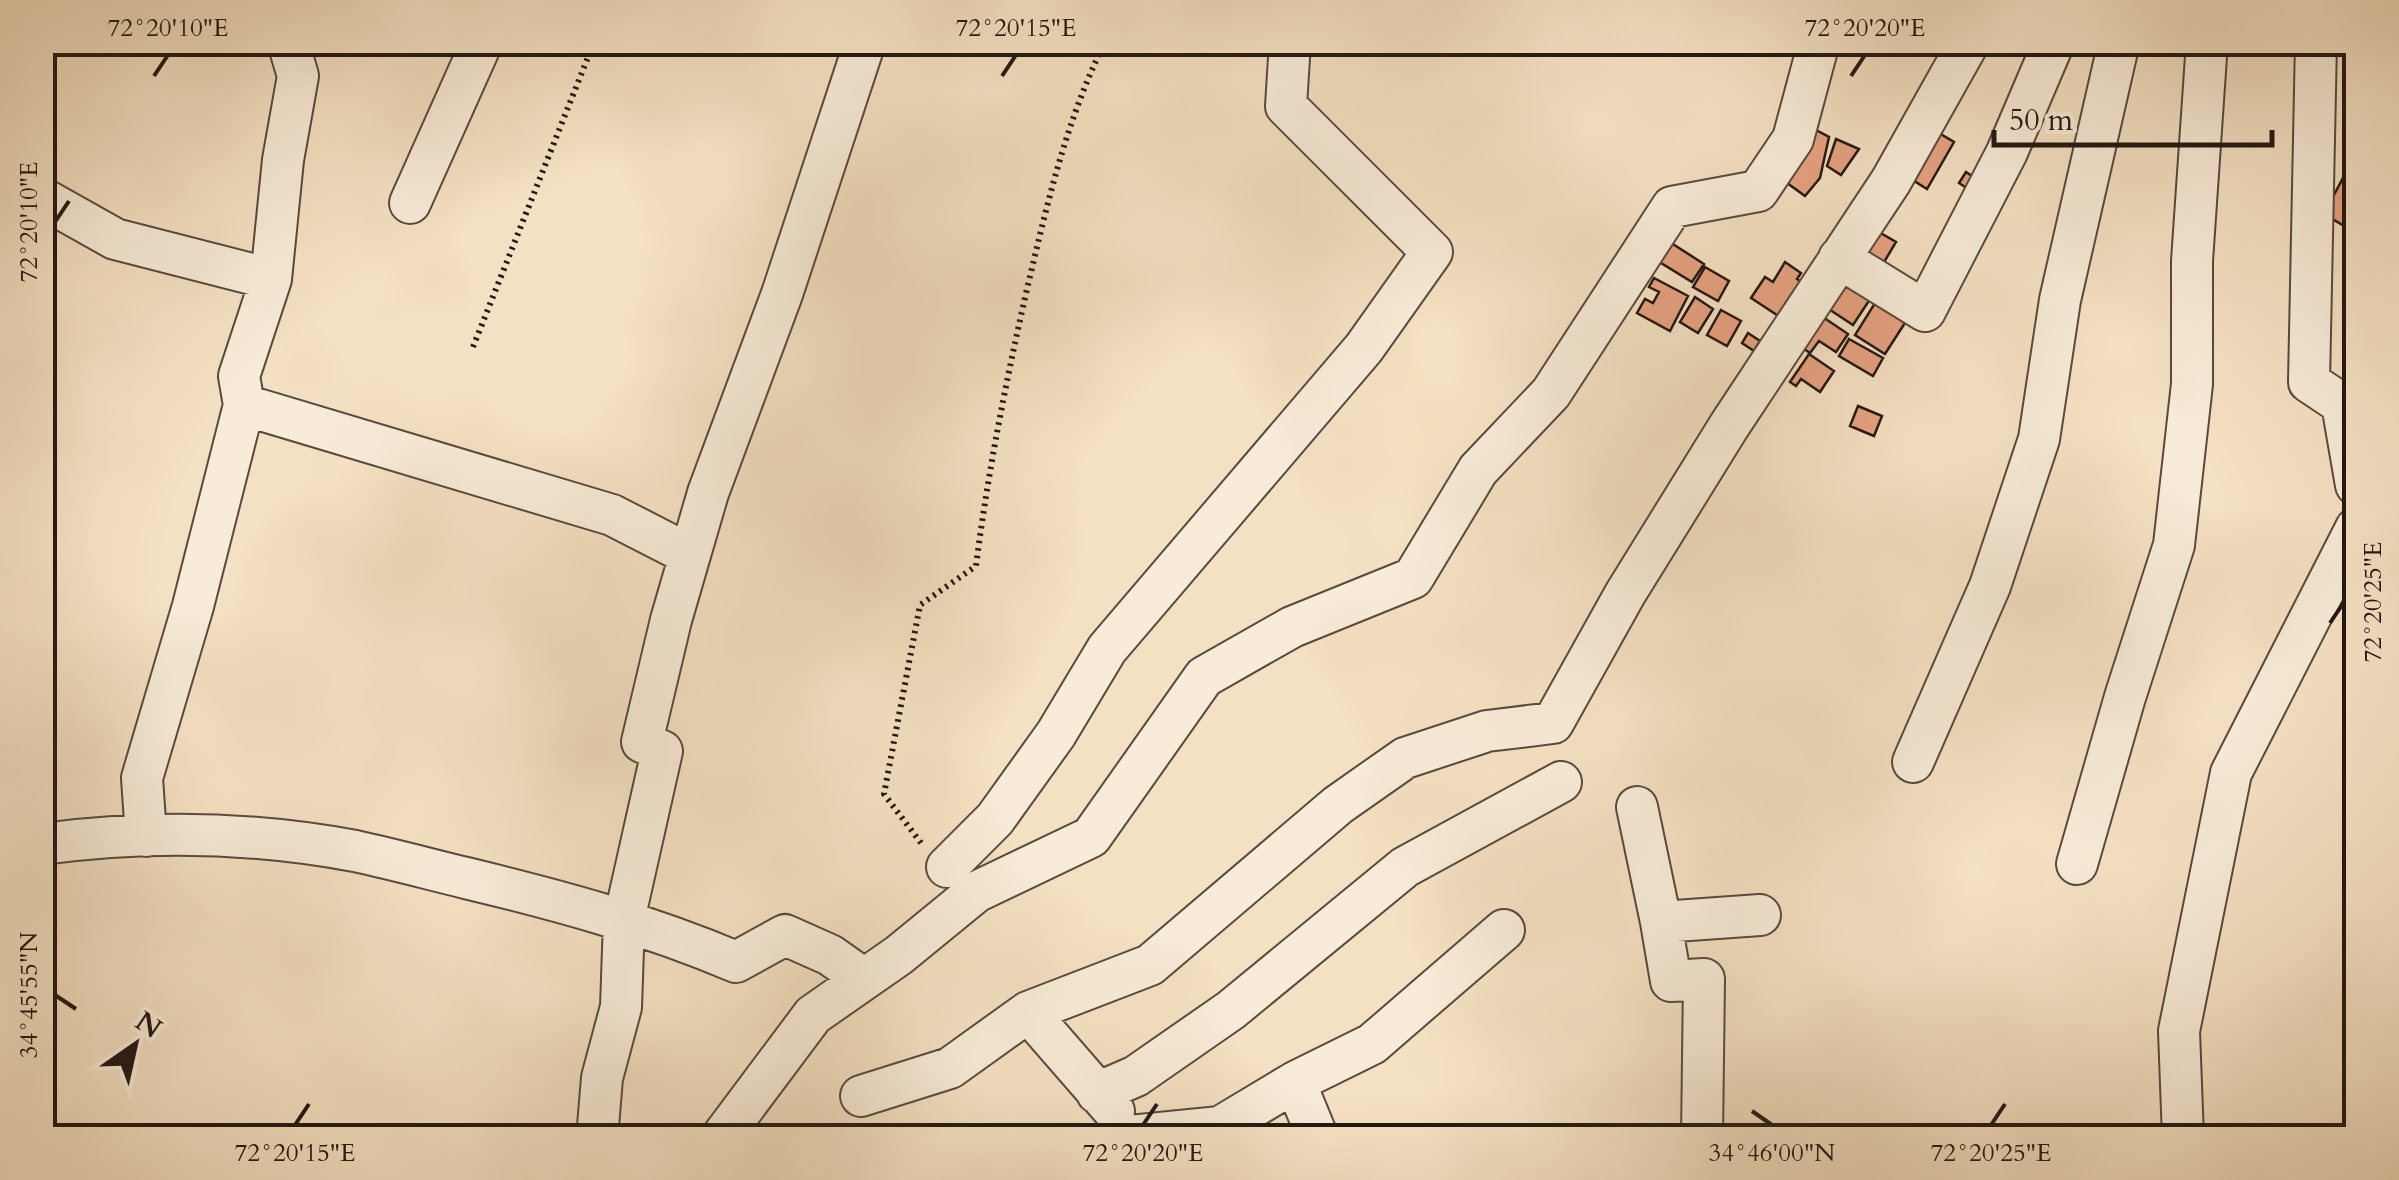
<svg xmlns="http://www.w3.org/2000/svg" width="2399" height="1180" viewBox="0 0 2399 1180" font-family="Cardo,serif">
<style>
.building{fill:#e6a180;stroke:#231813;stroke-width:2.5}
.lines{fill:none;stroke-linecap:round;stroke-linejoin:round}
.minor-casing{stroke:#574a3f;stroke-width:44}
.path{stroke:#231813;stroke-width:6;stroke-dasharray:2.5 5;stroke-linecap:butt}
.minor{stroke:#f8ebd7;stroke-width:40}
.ticks{fill:none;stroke:#231813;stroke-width:4}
.neatline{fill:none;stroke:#231813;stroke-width:4}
.ticks-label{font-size:25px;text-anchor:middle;fill:#231813}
</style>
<rect width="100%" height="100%" fill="#f4e0c2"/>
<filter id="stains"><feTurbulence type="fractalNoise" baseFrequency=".002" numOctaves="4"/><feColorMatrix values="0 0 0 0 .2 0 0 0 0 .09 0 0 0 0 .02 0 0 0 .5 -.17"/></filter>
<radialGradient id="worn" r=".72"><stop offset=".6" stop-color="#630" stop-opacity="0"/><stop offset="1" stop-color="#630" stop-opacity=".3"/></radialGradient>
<path class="building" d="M1801,122L1829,137L1820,178L1805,196L1783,180Z
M1927,126L1954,142L1927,189L1900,172Z
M1836,139L1859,149L1841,175L1827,166Z
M2356,153V233L2324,214Z
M1966,172L1981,182L1974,193L1959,183Z
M1865,224L1896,242L1877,274L1846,256Z
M1665,239L1704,264L1692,282L1653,258Z
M1785,262L1801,273L1797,279L1810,288L1792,325L1751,298L1765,277L1773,282Z
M1705,267L1729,281L1718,301L1693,287Z
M1841,267L1876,290L1853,325L1818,302Z
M1654,278L1688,296L1670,331L1637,313L1645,299L1653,303L1659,292L1649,287Z
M1880,295L1910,315L1885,354L1855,335Z
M1695,297L1713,309L1698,333L1680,322Z
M1811,309L1848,334L1836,352L1819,341L1810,353L1791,340Z
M1721,310L1741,321L1727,346L1707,335Z
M1748,333L1760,341L1754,351L1742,343Z
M1849,339L1883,358L1873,376L1839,356Z
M1809,354L1834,371L1820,392L1801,379L1796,386L1790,382Z
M1858,406L1882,416L1874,436L1850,426Z"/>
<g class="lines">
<defs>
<path id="minor" d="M2316,42L2309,382L2342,404L2356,485
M42,198L115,239L271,279
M410,203L482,42
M1839,258L1925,311L2007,152L2054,42
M244,405L612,515L690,555
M1913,762L1990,586L2039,439L2060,300L2119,42
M1637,807L1661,922L1760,915
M146,836L142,778L193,606L244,405L239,376L271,279L283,160L298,76L288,42
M42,844C145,830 253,832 355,851C392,859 429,869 466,878C561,901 646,924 736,962L785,935L830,955L864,979
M2077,864L2125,697L2174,545L2192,384V261L2207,42
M947,867L995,819L1056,734L1107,649L1364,348L1432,252L1286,106L1290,42
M1661,922L1671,981L1704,979L1702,1138
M1028,1012L1114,1111
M1295,1082L1318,1138
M1097,1093L1136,1076L1231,1010L1405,867L1561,782
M861,1096L950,1068L1028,1012L1150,965L1338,805L1405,758L1487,731L1553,723L1625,594L1729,426L1891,181L1969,42
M597,1138L602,1078L621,1007L624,920L662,751L642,742L671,620L708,493L782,294L865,42
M721,1138L813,1015L899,955L976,892L1091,837L1204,677L1292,627L1413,578L1478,470L1551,393L1672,207L1758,191L1793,139L1819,42
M1110,1138L1220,1127L1295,1082L1372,1044L1504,930
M2183,1138L2179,1031L2231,773L2356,528"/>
</defs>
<use href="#minor" class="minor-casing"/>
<path class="path" d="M473,347L594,42
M921,843L884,794L920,605L976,566C988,472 1006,381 1027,289C1047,205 1066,120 1105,42"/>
<use href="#minor" class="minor"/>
</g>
<path class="ticks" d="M154,76L168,55M1002,76L1016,55M1851,76L1865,55M55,222L69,201M2330,623L2344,602M55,995L76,1009M1752,1111L1772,1125M295,1125L309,1104M1143,1125L1157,1104M1991,1125L2005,1104"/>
<rect width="2399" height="1180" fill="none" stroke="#f4e0c2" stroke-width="110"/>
<g transform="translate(135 1045) rotate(34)" stroke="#f8ebd7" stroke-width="8" paint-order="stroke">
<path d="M0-8L18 38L0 25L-18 38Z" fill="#231813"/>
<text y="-15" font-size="28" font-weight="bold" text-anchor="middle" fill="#231813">N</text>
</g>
<path d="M1994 130v15h278v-15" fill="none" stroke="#231813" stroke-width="5"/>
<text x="2009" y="130" font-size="30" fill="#231813" stroke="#f8ebd7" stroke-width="8" paint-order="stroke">50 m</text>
<rect x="55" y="55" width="2289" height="1070" class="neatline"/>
<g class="ticks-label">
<text x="168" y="36">72°20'10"E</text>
<text x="1016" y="36">72°20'15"E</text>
<text x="1865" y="36">72°20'20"E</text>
<text transform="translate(28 222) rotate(-90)" y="9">72°20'10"E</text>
<text transform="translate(2372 602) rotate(-90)" y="9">72°20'25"E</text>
<text transform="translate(28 995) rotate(-90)" y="9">34°45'55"N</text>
<text x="295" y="1161">72°20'15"E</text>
<text x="1143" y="1161">72°20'20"E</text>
<text x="1772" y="1161">34°46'00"N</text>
<text x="1991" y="1161">72°20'25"E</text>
</g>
<rect width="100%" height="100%" filter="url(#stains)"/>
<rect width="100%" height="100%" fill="url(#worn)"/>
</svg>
